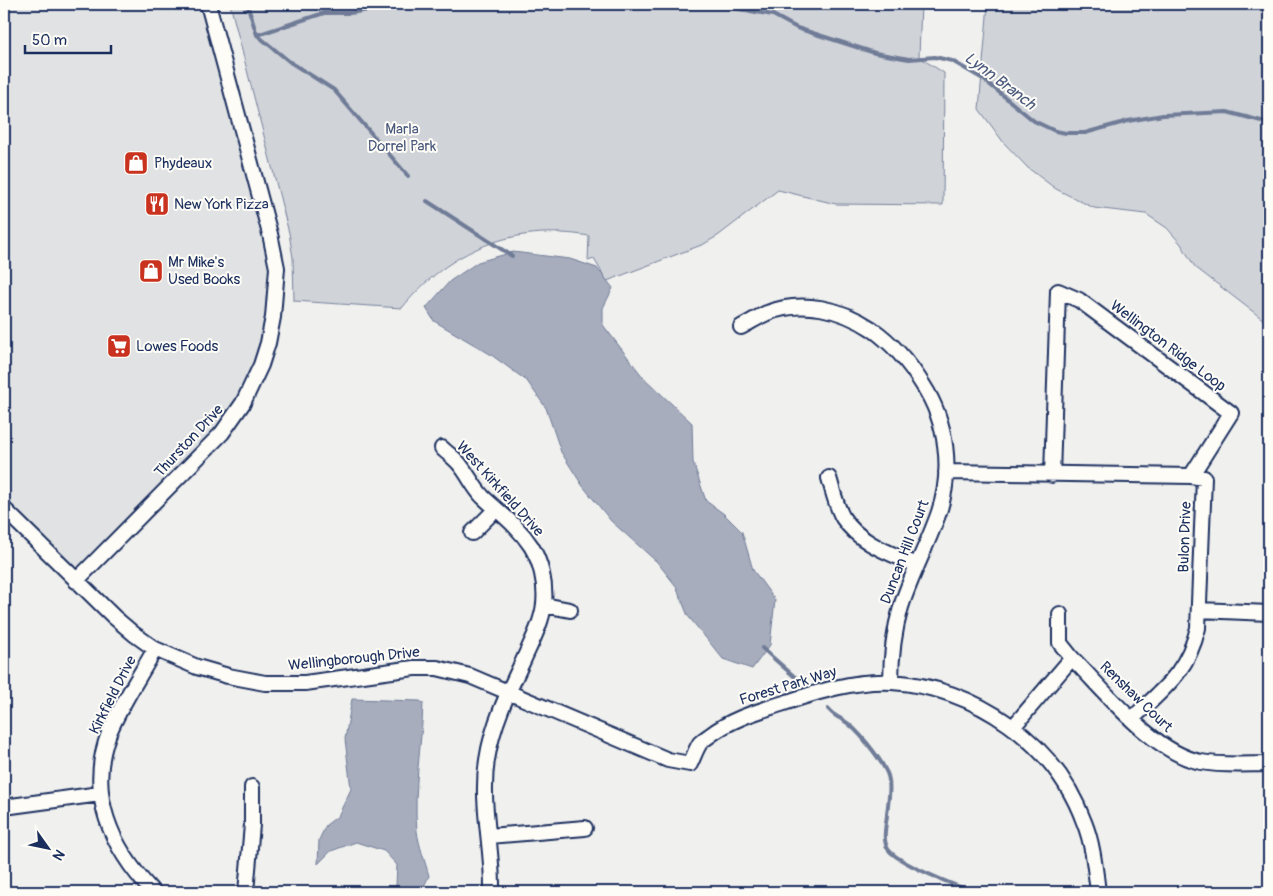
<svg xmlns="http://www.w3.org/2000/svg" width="1273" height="896" viewBox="0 0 1273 896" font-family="Pangolin,sans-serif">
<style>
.built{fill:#e0e2e3}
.green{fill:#d0d3d8;stroke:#76819b}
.water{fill:#a7adbd;stroke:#6f7b97}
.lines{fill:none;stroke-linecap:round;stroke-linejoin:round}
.stream{stroke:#6f7b97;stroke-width:4}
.minor-casing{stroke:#1b2f5e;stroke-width:18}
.minor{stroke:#fdfcf7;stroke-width:14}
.labels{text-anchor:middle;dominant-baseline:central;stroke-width:4;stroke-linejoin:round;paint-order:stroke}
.park-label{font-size:15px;fill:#48587c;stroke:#fdfcf7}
.poi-label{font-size:15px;fill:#1b2f5e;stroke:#fdfcf7;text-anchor:start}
.street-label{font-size:15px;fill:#1b2f5e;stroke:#fdfcf7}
.water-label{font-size:16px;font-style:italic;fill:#4c5b7f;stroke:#fdfcf7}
</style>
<rect width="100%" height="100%" fill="#f0f0ee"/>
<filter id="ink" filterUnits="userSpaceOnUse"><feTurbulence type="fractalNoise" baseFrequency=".02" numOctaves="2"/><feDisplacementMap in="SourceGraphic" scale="10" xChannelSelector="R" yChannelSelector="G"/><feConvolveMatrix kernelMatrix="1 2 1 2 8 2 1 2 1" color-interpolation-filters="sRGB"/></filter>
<g filter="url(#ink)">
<path class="built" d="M4,4H208L270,234L276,294L243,403L76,581L4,509Z"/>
<path class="green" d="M230,4H921L919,57L944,73L943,205L836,204L778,190L719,235L704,244L607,281L594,259L588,261L589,236C514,223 449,250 402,308L294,301L293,258L289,233Z
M988,4H1269V324L1195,267L1181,244L1167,228L1146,214L1094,208L1056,189L1028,168L1004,143L979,109Z"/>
<path class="water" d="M513,252L570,259L597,268L613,288L603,308V325L643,377L692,423L693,462L706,501L724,514L742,532L753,570L775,600L770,645L752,669L723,659L688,616L676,586L657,562L611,521L582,485L561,452L546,408L527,381L490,354L434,321L426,308L450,281L478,262Z
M352,699L420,701L423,703C422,745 413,788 417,831C419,846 425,861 429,876L421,892H392L396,885L397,865L384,851L356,842L331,851L318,864L319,840L326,825L338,816L351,789L345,739Z"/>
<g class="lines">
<path class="stream" d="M247,4L257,35
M719,4L733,8L773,15L797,28L875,53L909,59L935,57L952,61L983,79L1034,121L1055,131L1066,133H1085L1128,121L1163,115L1227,112L1269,123
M257,35L290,62L334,90L408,176
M257,35L324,13H350L406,4
M427,201L512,256
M762,648L796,678
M828,709C835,717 835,715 843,720C857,728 880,758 887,773C892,785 888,802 887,815C886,826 882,839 888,849C897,863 956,886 974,892"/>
<defs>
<path id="minor" d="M741,327C749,323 758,317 767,313C802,299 842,309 872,329C892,343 910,364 923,385C947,422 953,470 939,512C928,544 911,575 901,607C894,631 891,657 891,682
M442,448C448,454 456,459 461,466C469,476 474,488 483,497C500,513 518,526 531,546C541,562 546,584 544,604C542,623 531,643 523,661C508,692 492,726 487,760C480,804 493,848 492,892
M946,472L1191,476L1231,413L1079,300L1058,291L1052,475
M829,478C833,491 836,506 843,518C860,544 890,553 917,565
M4,509L114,617L134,634L155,649L197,667L228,676L265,683H305L414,668H437L470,676L668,760L690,764C693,758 696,749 700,743C702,741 706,738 709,736C731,719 756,712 781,704C817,692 854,680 892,682C976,688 1055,742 1084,822C1093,844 1095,868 1098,892
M472,533L496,509
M76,581L222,433L243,403L261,365L268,343L273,317L277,268L270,234L208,4
M544,605L570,610
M1199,610L1269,613
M1060,614V643L1072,658
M1132,719C1164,688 1187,673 1198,628L1204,478L1191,476
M1014,726L1072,658C1105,691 1153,753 1201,762C1223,766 1247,764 1269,764
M4,807L100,794
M489,836L585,828
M153,892C111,848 86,793 109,733C121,704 140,676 155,649
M246,892L252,825V787"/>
</defs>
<use href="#minor" class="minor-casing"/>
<use href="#minor" class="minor"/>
</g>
</g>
<defs>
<symbol id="shop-square" viewBox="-11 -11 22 22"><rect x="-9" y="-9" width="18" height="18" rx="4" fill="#c8321e" stroke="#fdfcf7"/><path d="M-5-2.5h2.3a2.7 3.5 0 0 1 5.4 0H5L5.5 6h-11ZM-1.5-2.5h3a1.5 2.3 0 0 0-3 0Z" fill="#fff"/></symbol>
<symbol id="restaurant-square" viewBox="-11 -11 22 22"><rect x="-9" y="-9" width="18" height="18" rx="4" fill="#c8321e" stroke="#fdfcf7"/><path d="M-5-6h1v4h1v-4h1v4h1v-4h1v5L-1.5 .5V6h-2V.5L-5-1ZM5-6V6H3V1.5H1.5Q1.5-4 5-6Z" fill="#fff"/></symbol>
<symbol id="supermarket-square" viewBox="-11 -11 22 22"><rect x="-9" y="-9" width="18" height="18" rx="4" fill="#c8321e" stroke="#fdfcf7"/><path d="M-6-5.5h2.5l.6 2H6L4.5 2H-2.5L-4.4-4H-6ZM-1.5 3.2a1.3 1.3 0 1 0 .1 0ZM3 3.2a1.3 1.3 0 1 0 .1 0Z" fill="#fff"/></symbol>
</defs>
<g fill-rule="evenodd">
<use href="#shop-square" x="122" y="149" width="28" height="28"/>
<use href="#restaurant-square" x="143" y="190" width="28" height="28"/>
<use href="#shop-square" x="137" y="257" width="28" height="28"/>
<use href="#supermarket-square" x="105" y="332" width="28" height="28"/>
</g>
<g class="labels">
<g class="park-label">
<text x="402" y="129">Marla<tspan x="402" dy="17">Dorrel Park</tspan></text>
</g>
<g class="poi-label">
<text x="154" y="163">Phydeaux</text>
<text x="174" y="204">New York Pizza</text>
<text x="168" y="262">Mr Mike's<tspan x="168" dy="17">Used Books</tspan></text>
<text x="136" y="346">Lowes Foods</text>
</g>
<g class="street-label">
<text transform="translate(1168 346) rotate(37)">Wellington Ridge Loop</text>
<text transform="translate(189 441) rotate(-47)">Thurston Drive</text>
<text transform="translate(500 489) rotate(48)">West Kirkfield Drive</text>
<text transform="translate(1185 537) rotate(-88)">Bulon Drive</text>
<text transform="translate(905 552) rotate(-69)">Duncan Hill Court</text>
<text transform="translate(354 659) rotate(-6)">Wellingborough Drive</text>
<text transform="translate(788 686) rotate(-17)">Forest Park Way</text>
<text transform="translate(113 695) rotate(-63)">Kirkfield Drive</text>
<text transform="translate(1136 697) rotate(44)">Renshaw Court</text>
</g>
<g class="water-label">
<text transform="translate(1000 81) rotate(37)">Lynn Branch</text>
</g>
</g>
<rect width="1273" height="896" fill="none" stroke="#fdfcf7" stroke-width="20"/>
<rect x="10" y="10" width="1253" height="876" fill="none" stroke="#1b2f5e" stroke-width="2" filter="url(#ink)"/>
<g transform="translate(48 848) rotate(123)" stroke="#fdfcf7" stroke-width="4" paint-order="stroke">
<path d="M0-4L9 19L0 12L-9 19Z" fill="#1b2f5e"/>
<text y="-8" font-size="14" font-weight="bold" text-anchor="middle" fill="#1b2f5e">N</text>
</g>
<path d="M25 45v8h86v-8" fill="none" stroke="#1b2f5e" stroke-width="2.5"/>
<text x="32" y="45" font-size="15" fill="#1b2f5e" stroke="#fdfcf7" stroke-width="4" paint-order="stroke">50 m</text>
</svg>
